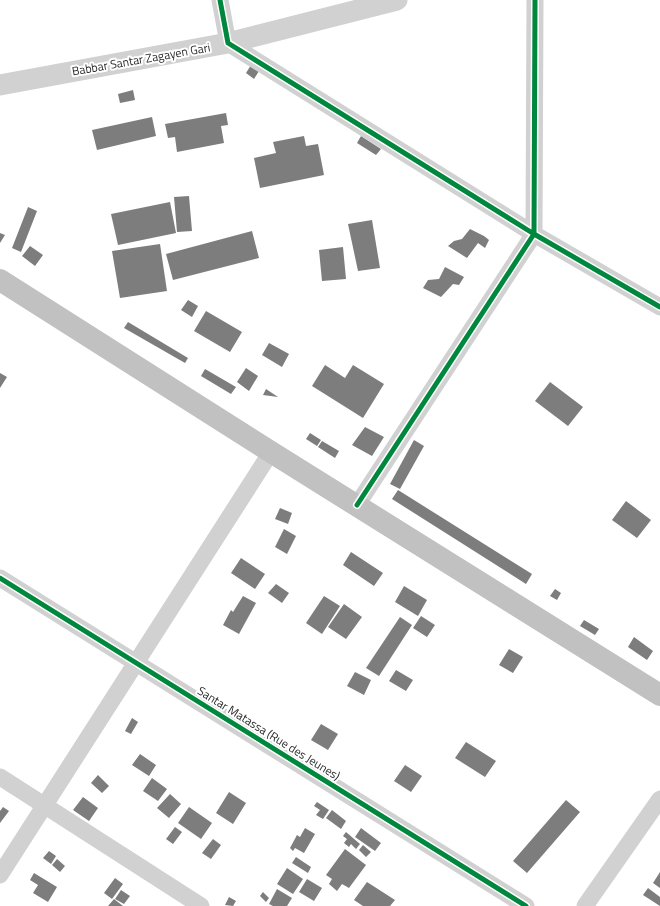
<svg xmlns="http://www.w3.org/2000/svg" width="660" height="906" viewBox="0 0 660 906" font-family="'Titillium Web',sans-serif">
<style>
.building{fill:#7d7d7d}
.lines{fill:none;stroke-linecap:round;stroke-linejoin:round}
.minor{stroke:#d1d1d1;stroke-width:17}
.tertiary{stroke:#d1d1d1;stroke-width:21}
.trunk{stroke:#c1c1c1;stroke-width:22}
.cycleway-casing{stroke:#fff;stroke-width:8}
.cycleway{stroke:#00873e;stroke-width:5}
.labels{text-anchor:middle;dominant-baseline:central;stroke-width:4;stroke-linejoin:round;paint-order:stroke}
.street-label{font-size:12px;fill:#2c2c2c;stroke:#fff}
</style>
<rect width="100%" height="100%" fill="#fff"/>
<path class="building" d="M251,65L259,71L254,79L246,73Z
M133,90L135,100L120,103L118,94Z
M226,113L228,125L221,126L224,143L177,152L175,137L168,138L165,124Z
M152,117L156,136L97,150L92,130Z
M304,136L306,146L318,144L324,175L260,188L254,158L276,153L273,142Z
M361,136L381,149L376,155L357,143Z
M189,196L192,231L177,232L174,197Z
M170,202L176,233L118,245L111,214Z
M28,207L37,211L21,252L12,248Z
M372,220L380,268L358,271L348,224Z
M470,229L484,236L489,240L485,248L478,243L467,258L448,246L454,241L462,239Z
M252,231L259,258L173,280L166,254Z
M0,233L5,235L0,243Z
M160,244L167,291L120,298L112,251Z
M30,246L43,255L35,266L22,256Z
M343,247L346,279L322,281L319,250Z
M445,267L464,277L459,285L453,284L441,297L423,288L428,280L439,279Z
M188,300L198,306L192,317L181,310Z
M206,311L242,332L230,352L194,331Z
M128,322L188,358L185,363L124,328Z
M269,343L289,354L282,367L262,355Z
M325,365L345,378L353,365L384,384L363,418L312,386Z
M246,368L258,376L249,391L237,382Z
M205,369L236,387L231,394L201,376Z
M0,373L7,377L0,388Z
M550,382L583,407L568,426L535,401Z
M266,389L278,397L263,395Z
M365,427L384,437L372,456L352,445Z
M310,433L321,440L317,446L306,439Z
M414,440L424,446L400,489L390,484Z
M322,441L339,451L335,458L318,447Z
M398,490L532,574L526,584L392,499Z
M626,501L651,520L637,538L612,520Z
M280,508L292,513L288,524L275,519Z
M284,529L296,536L287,554L275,547Z
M351,552L383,573L374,586L343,565Z
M241,558L265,574L255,589L231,573Z
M276,584L289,593L282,603L268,593Z
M404,586L427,600L418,616L395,602Z
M555,589L561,593L557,600L550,596Z
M243,596L256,603L239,634L223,625L231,610L233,612Z
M324,596L340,606L322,634L306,623Z
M344,604L362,617L346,639L328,627Z
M421,616L435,625L427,637L413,628Z
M400,617L412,625L379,676L366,668Z
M584,620L599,629L595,635L580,626Z
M634,637L653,651L647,660L628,647Z
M509,649L523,657L513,673L499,665Z
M396,670L413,680L406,691L389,681Z
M355,672L371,680L364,695L347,686Z
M132,718L138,722L131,734L125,731Z
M321,724L338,734L328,750L311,740Z
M466,742L496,761L485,777L455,758Z
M140,754L156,765L149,776L132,765Z
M405,765L422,776L411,792L394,781Z
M98,775L109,786L102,793L91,783Z
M152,778L167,789L158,801L143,791Z
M229,792L246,803L233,824L216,813Z
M170,794L181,804L169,818L157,808Z
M83,797L98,808L89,821L73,810Z
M566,800L580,812L527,873L513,861Z
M317,802L329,810L323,819L316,815L320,810L314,806Z
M3,807L9,811L0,823V811Z
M189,807L212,823L201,839L178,823Z
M332,810L346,821L341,829L326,818Z
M175,827L182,832L173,844L166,839Z
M305,828L315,834L304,853L295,848L293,851L290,848L297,835L300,837Z
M361,828L381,843L375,851L355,837Z
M346,832L360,844L356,849L351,844L349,847L344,843L347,839L343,836Z
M213,839L221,845L211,859L202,853Z
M363,845L371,852L366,857L359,850Z
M345,849L366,865L349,888L342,884L337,891L329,884L332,879L326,875Z
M49,851L56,856L51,864L43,858Z
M296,857L311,867L308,873L292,863Z
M57,859L65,866L60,872L52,865Z
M287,868L303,879L293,894L277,884Z
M660,872V888L653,883Z
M34,873L57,887L48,902L33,893L38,885L30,880Z
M115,878L123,884L112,899L104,893Z
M307,879L322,888L314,901L299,892Z
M367,882L395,900L390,906H363L354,900Z
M648,888L660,897V906L643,895Z
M277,889L292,898L287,906H273L269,904Z
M121,890L130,896L124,904L115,899Z
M263,892L269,898L266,902L260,896Z
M229,897L236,901L233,906L225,905Z
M114,899L123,906H108Z"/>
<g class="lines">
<path class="minor" d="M220,0L228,43L534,234L660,307
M357,505L534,234L535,0
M0,578L526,906
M0,777L201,906
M0,875L271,452
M585,906L660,799"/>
<path class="tertiary" d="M0,85L228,43L397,0"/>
<path class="trunk" d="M0,280L271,452L660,695"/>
<defs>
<path id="cycleway" d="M220,0L228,43L534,234L660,307
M357,505L534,234L535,0
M0,578L526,906"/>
</defs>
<use href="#cycleway" class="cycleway-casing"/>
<use href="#cycleway" class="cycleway"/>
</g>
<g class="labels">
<g class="street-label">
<text transform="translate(141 59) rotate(-10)">Babbar Santar Zagayen Gari</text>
<text transform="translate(269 733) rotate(32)">Santar Matassa (Rue des Jeunes)</text>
</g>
</g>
</svg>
